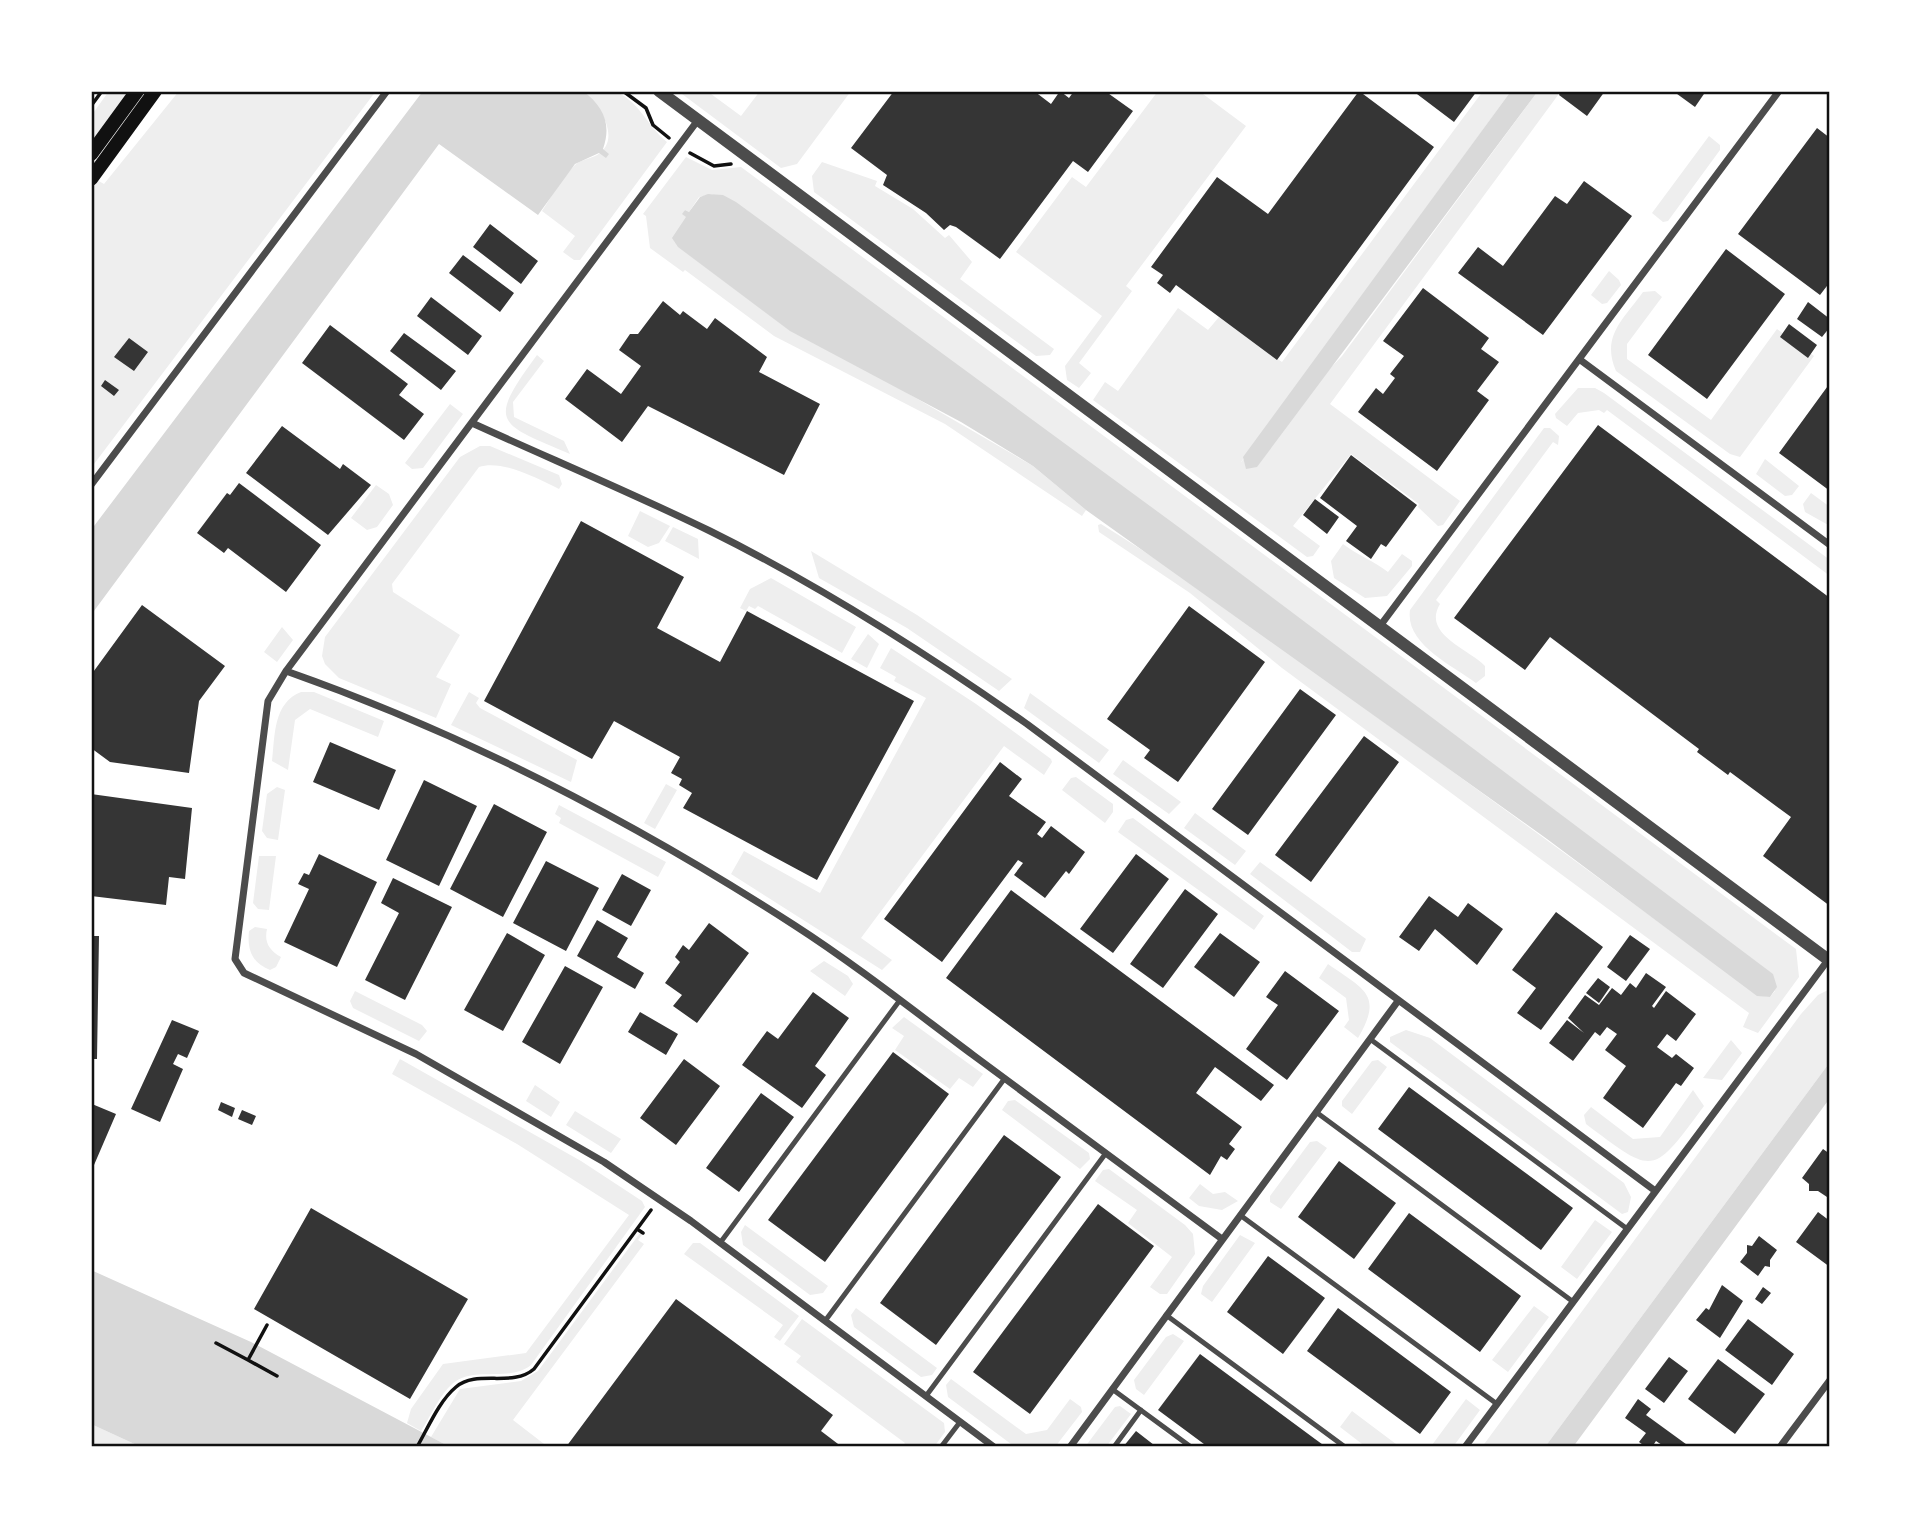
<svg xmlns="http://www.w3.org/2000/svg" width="1921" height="1538" viewBox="0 0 1921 1538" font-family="'Public Sans',sans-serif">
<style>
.green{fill:#eee}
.water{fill:#d9d9d9}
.building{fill:#353535}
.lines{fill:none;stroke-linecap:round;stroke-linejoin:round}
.path{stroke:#111;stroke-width:3.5}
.service{stroke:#4c4c4c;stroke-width:5}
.minor{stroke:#4c4c4c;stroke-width:7}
.tertiary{stroke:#4c4c4c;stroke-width:12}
.secondary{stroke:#111;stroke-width:14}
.neatline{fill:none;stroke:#111;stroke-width:2.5}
</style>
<rect width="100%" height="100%" fill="#fff"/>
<path class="green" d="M109,91H131L91,146V116Z
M179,91H376L91,468V188L97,180L104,184Z
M583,91C593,91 608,88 616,92C639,101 648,127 667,142L580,260H574L563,252L575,236L542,211C552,196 562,177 575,165C581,159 593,159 600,153C621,136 598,103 583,91Z
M678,91H707L741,116L760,91H851L797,164L781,168Z
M1158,91H1199L1246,126L1126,286L1132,291L1079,363L1091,373L1079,388L1067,380L1065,366L1102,316L1016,252L1072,177L1086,187Z
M1483,91H1511L1241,462L1342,356L1538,91H1561L1330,404L1460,501L1443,525L1438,526L1418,507L1419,504L1351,454L1293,526L1320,546L1313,556L1307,557L1093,400L1105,382L1118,391L1178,308L1208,330L1219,317L1282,362Z
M1709,136L1720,145V150L1668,221L1663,222L1652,213Z
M686,157L712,170L741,167L1796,949L1799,977L1758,1033L1743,1027L1749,1013L1282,668L1190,593L1099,532L1098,525L1101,524C1185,576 1265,636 1345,694C1483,793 1621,894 1757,995L1770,997L1775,991L712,194L699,197L689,212L685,210L683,214L871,372L1033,466L1086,510L1082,516L945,424L774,336L685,270L683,272L650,248L646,216L643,214Z
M822,162L877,181L875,186L913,209L945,238L949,235L972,262L960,279L1054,349L1050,355L1036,356L814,192L812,176Z
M1609,271L1619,280L1621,285L1607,303L1602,304L1591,295Z
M1655,291L1662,297L1627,344V359L1711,420L1777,329L1814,356L1740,457L1730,454L1616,371C1601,336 1623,320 1643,292Z
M537,355L544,361L513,402L514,417L564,441L570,454C498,423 486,424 537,355Z
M1578,388H1595L1604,393L1830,560V576L1607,410L1604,413L1599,410L1578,413L1567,426L1556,418L1555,414Z
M450,404L463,414L423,468L412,469L405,463Z
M1544,428H1550L1559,436L1558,445L1553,442L1436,600L1440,604C1422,634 1467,648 1485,666V676L1476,683C1452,665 1405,644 1410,610Z
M480,446H490L559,475L562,484L559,489C538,479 502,459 479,467L392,584L393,592L460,635L436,677L451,684L436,718L339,678L325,664L322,656L325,637L460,457Z
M1765,459L1799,486L1792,495L1785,496L1756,474Z
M376,485L389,494L393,505L377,527L367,530L351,518Z
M1811,493L1830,507V526L1805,512L1803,504Z
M640,511L670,526L659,543L648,547L628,536Z
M673,527L698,539L699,559L665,541Z
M1343,544C1359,556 1374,561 1388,572L1402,554L1412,561V566L1387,596L1365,598L1334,578L1331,561Z
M811,551L917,615L1012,679L999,691L907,628L819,578Z
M771,578L856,627L842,653L758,606L755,609L749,606L746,611L740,608L750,589Z
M282,627L293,640L277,662L264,652Z
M868,634L879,644L867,668L851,659Z
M891,648L976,704L1051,759L1052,762L1044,775L1004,746L861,938L892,960L882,970L731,874L744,851L820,893L926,698L894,681L896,677L880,668Z
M301,692H314L384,721L378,737L310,709L295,720L288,770L272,761C275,736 273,703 301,692Z
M469,692L479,698L476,703L480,708L577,760L571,782L451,725Z
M1030,693L1109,750L1099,763L1024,708Z
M1123,760L1181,802L1169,814L1113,774Z
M1076,777L1113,804V812L1105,823L1062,790L1071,778Z
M666,784L677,790L655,829L644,823Z
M277,787L285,790L278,840L267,838L262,831L267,794Z
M559,805L666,862L658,877L559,823L561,818L555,814Z
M1195,813L1246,851L1235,865L1184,828Z
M1133,818L1264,916L1254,930L1118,832L1126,820Z
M259,856H276L269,910L258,909L253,903Z
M1260,862L1366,939L1360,952H1352L1250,874Z
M255,927L267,929C264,942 269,950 281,957L276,967L270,970C252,963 247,950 249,931Z
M824,961L848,976L853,984L845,996L810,971Z
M1328,964C1363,989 1384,994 1358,1038L1344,1027L1349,1020L1346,998L1319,978Z
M1830,989V1062L1545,1447H1482L1801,1014L1818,995Z
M355,991L422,1025L427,1031L419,1041L353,1008L350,1001Z
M904,1017L983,1074L973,1087L959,1078L950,1089L895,1050L904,1036L892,1028Z
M1406,1030L1430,1038L1624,1183L1631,1197L1628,1212L1622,1214L1390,1042V1037Z
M1731,1040L1742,1053L1722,1080L1703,1078Z
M400,1059L581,1161L642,1201L645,1207L531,1365C510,1382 478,1367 456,1381C441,1391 431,1416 421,1431L407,1423L411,1409L443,1364L526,1353L629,1215L517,1144L392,1074Z
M1378,1060L1387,1067L1352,1114L1342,1106V1101L1372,1061Z
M535,1085L560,1102L551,1117L526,1101Z
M1693,1090L1704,1106C1652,1176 1655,1176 1586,1124L1584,1115L1591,1107L1633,1139L1660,1137Z
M1015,1100L1089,1153L1090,1159L1080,1169L1002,1110L1008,1101Z
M575,1111L621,1139L611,1153L566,1125Z
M1317,1141L1327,1148L1281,1209L1270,1202V1196L1310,1142Z
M1109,1169L1185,1225L1193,1234L1195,1254L1167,1294H1160L1150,1287L1172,1257L1128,1223L1137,1210L1095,1181L1103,1170Z
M1200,1184L1213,1194L1225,1192L1238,1201L1222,1210L1199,1206L1189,1198Z
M1595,1220L1612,1232L1577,1279L1561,1267Z
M745,1225L828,1286L823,1293L810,1295L743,1245L741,1232Z
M640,1233L642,1235L638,1240L644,1244L513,1420L548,1447H450L431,1437L460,1389L521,1381L538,1371Z
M1240,1235L1255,1243L1212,1302L1201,1294L1203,1286Z
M693,1243H700L799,1316L780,1341L774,1337L783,1325L684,1254Z
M1534,1306L1549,1317L1508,1372L1492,1360Z
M856,1308L937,1368L932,1375L921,1377L854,1327L851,1315Z
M802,1319L944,1423L945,1432L934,1447H902L905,1443L796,1362L801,1356L784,1344Z
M1173,1334L1184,1341L1144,1395L1136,1389L1134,1380L1166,1337Z
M951,1379L1026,1434L1047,1430L1070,1399L1081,1407L1082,1412L1055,1447H1015L948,1397L946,1385Z
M1466,1399L1480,1410L1453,1447H1435L1432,1445Z
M1120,1406L1131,1414L1106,1447H1085L1115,1407Z
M1352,1411L1400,1447H1366L1340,1427Z
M91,1424L141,1447H91Z"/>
<path class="water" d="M423,91H583C603,106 612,124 603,149L609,154L606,158L599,153L575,164L538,215L439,144L91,615V530Z
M1511,91H1538L1257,467L1246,469L1243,457Z
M708,194L723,195L736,202L1184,531L1773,974L1777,987L1770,997L1757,996L1547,839L1086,510L1033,466L961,422L790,331L678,247L672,238L686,217L682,214L685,210L689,212L700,197Z
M1830,1062V1098L1573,1447H1545Z
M91,1270L251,1342L450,1447H141L91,1424Z"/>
<path class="building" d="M894,91H1034L1051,104L1060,91L1069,98L1074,91H1105L1133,111L1088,172L1073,161L1000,259L956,227L950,225L944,230L926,213L883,185L887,175L851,148Z
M1359,91L1434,147L1277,360L1176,285L1170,293L1157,283L1163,275L1151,267L1217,177L1268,214Z
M1413,91H1477L1454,122Z
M1561,91H1605L1587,116L1559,95Z
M1673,91H1706L1695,107Z
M1817,128L1830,138V282L1820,295L1738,234Z
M1584,181L1632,216L1543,335L1458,273L1478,247L1503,266L1555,196L1567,204Z
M490,224L538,261L521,284L473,247Z
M1726,249L1785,294L1707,399L1648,355Z
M463,255L514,293L500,312L449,273Z
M1423,288L1489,338L1481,349L1499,362L1477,391L1489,400L1437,471L1358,412L1376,388L1383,394L1395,378L1390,374L1404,356L1383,341Z
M431,297L482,336L468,355L417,316Z
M663,301L680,315L683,311L707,329L715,318L767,357L759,372L820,404L784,475L648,406L622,442L565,399L587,369L621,394L641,366L619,350L630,334H638Z
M1808,302L1830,319V327L1822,337L1797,319Z
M1789,324L1817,345L1808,358L1780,337Z
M330,325L408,384L399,395L424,414L404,440L302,363Z
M404,333L456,371L441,390L390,351Z
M129,338L148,352L134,371L114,357Z
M105,380L119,390L114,396L101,386Z
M1830,383V491L1779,453Z
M1598,425L1830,598V906L1763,856L1791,817L1730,772L1728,775L1697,752L1699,749L1550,637L1525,670L1454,618Z
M282,426L340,469L343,464L371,485L328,535L246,473Z
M1351,455L1417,505L1386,547L1381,544L1371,559L1346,541L1357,526L1320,498Z
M239,483L321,545L286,592L228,548L224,553L197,533L227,493L230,495Z
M1315,499L1339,517L1327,534L1303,515Z
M581,521L684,577L657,628L720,662L747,611L914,701L817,880L683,808L692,793L679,785L682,779L671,773L680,757L614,721L592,759L484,701Z
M142,605L225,666L199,701L189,773L110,762L91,748V675Z
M1189,606L1265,662L1178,782L1144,758L1150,750L1107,719Z
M1300,689L1336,715L1248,835L1212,809Z
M1364,736L1399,762L1311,882L1275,855Z
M330,742L396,770L379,810L313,782Z
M1000,762L1022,779L1009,796L1046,822L1037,834L1042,838L1051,826L1085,852L1069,874L1066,871L1045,898L1014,875L1023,863L1018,860L942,962L884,919Z
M424,780L477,806L439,886L386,860Z
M91,794L192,808L185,879L169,877L166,905L91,896Z
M494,804L547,832L503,917L450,889Z
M319,854L377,882L337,967L284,942L309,889L298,884L304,873L309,875Z
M1136,854L1169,879L1113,953L1080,929Z
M546,861L599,888L566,951L513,923Z
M622,874L651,890L631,926L602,910Z
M393,878L452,907L405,1000L365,980L399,913L381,903Z
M1185,889L1218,914L1163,988L1130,964Z
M1011,890L1274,1085L1261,1101L1215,1067L1196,1093L1242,1127L1229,1144L1235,1149L1227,1160L1221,1156L1210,1175L946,978Z
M1429,896L1458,917L1468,903L1503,929L1477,965L1435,929L1419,951L1399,937Z
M1556,912L1603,947L1541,1030L1517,1013L1536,988L1512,970Z
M597,920L628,938L617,957L644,973L635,989L577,956Z
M709,923L749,953L697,1023L673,1006L682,995L665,983L680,962L675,957L683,945L689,950Z
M507,933L545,955L503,1031L464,1010Z
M1220,933L1260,962L1234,997L1194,967Z
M1630,935L1650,949L1626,981L1607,967Z
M91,936H99L97,1059H91Z
M565,966L603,987L560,1064L522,1042Z
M1285,971L1339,1011L1287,1080L1246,1049L1278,1005L1266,997Z
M1646,973L1666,987L1652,1006L1654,1008L1666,991L1696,1014L1676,1041L1667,1034L1657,1047L1672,1058L1676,1054L1694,1068L1681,1086L1676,1083L1643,1128L1603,1098L1626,1066L1605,1050L1617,1034L1607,1027L1600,1036L1595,1032L1573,1061L1549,1043L1567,1020L1584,1033L1568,1018L1585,995L1599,1005L1612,988L1621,995L1630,983L1636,988Z
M1598,978L1610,987L1599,1003L1586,993Z
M813,992L849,1018L815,1066L826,1075L802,1108L742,1065L767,1031L778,1039Z
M640,1012L678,1034L666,1055L628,1032Z
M172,1020L199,1031L187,1058L178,1054L173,1064L183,1069L160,1122L131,1109Z
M893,1052L949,1094L825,1262L768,1220Z
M684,1059L720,1086L676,1145L640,1118Z
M1409,1087L1573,1208L1541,1250L1378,1129Z
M761,1093L794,1117L739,1192L706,1168Z
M221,1102L235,1108L232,1117L218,1110Z
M92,1104L116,1114L91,1172V1106Z
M242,1110L256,1116L252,1125L238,1119Z
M1004,1135L1061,1177L936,1345L880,1303Z
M1823,1149L1830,1154V1199L1818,1191H1809V1184L1802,1178Z
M1339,1161L1396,1203L1354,1259L1298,1217Z
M1098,1204L1154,1246L1030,1414L973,1372Z
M311,1208L468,1299L410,1399L254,1309Z
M1818,1212L1830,1221V1267L1796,1242Z
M1409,1213L1521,1296L1480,1352L1368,1269Z
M1759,1236L1777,1250L1770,1260V1267L1765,1266L1758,1276L1740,1262L1747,1253V1245L1752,1246Z
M1268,1256L1325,1298L1283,1354L1227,1312Z
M1722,1285L1743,1301L1720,1338L1696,1320L1706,1308L1709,1310Z
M1763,1287L1771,1293L1762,1304L1755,1299Z
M676,1299L833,1415L821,1431L842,1447H566Z
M1338,1308L1451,1392L1420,1434L1307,1351Z
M1748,1319L1794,1354L1772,1385L1725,1350Z
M1200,1354L1315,1439L1326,1447H1208L1158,1410Z
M1669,1357L1688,1371L1664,1403L1645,1389Z
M1718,1359L1765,1394L1735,1434L1688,1399Z
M1638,1399L1651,1409L1646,1415L1690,1447H1665L1656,1441L1652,1447H1646L1639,1442L1646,1433L1625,1418Z
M1136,1431L1154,1445L1158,1447H1123Z"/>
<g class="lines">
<path class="path" d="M623,91L646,108L653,125L669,138
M91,106L102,91
M690,153L714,166L731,164
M637,1229L643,1233
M267,1325L248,1360L277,1376
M216,1343L248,1360
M417,1447C428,1428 439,1401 456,1387C477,1369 512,1388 534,1369L651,1210"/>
<path class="service" d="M1370,1039L1626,1228
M1316,1112L1572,1301
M1240,1215L1497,1404
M720,1243L900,1000
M1166,1315L1345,1447
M825,1321L1005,1078
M1112,1389L1191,1447
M926,1396L1106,1153
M941,1447L960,1422
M1114,1447L1141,1410"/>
<path class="minor" d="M698,120L286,671L268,701L235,959L244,973L416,1054L604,1162L691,1221L994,1447
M1579,359L1830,545
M472,423C551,459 632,493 710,531C821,586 926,653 1027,724L1654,1190
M91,485L387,91
M1380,626L1779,91
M286,671C463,733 636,823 794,925C856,965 914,1011 973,1055C1056,1116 1139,1178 1222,1239
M1070,1447L1398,1001
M1465,1447L1828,960
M1780,1447L1830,1380"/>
<path class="tertiary" d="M659,91L1830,961"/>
<path class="secondary" d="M91,154L137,91
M91,179L155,91"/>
</g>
<rect width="1921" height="1538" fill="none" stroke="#ffffff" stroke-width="186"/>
<rect x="93" y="93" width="1735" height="1352" class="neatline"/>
</svg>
